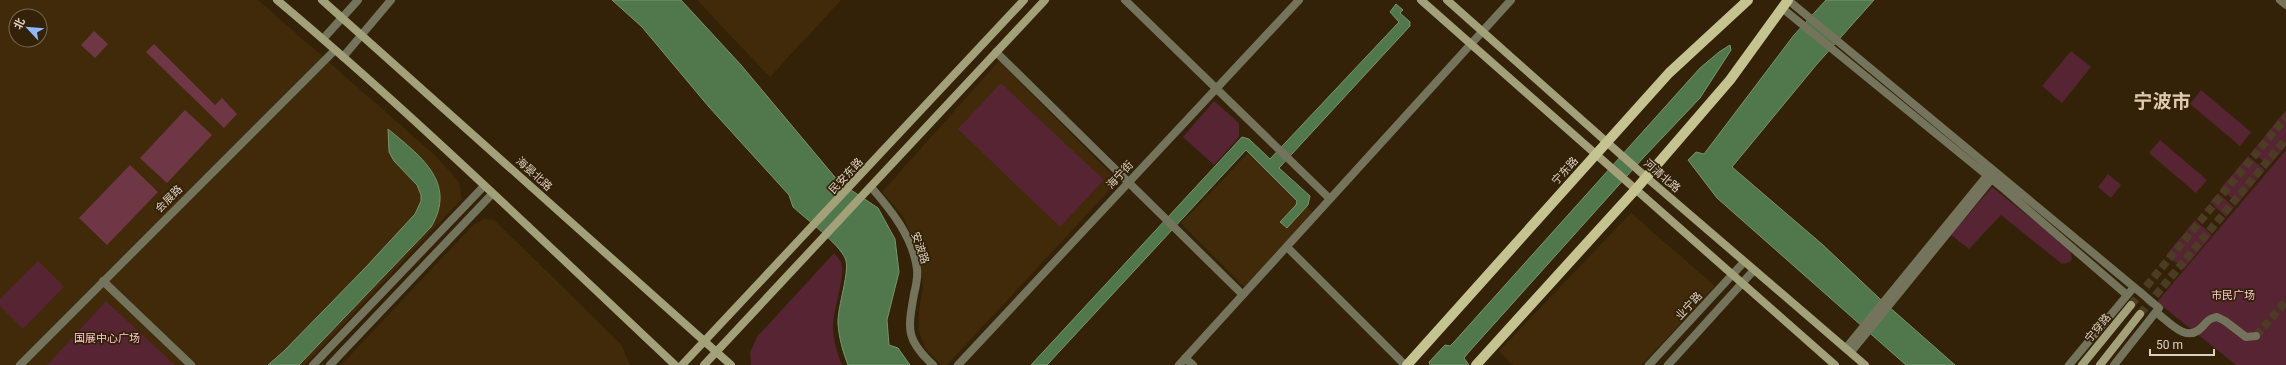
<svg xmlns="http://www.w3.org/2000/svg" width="2286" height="365" viewBox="0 0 2286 365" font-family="Roboto,'Noto Sans SC',sans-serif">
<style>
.built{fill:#402a09;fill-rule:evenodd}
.green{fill:#562432}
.forest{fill:#6f3746}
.water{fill:#51784c;stroke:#7b926f}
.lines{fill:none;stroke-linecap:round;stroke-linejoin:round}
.minor-tunnel{stroke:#4c3c24;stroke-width:8;stroke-dasharray:8 4;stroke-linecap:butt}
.secondary-tunnel{stroke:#4c3c24;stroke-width:8;stroke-dasharray:8 4;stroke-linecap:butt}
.minor{stroke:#74745c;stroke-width:8}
.tertiary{stroke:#74745c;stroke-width:8}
.secondary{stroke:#a2a17a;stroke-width:8}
.primary{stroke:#c5c491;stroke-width:10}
.labels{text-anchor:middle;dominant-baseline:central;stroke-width:3.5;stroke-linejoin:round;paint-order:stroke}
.street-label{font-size:11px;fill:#dcd0c2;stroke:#332208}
.park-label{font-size:11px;fill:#ffc6d3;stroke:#332208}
.town-label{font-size:19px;font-weight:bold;fill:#e0c9ac;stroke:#332208}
</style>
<rect width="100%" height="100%" fill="#332208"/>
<path class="built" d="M0,0H258L437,157L459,182L462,199L305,365H0ZM16,16H40V40H16Z
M697,0H841L770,77Z
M999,61L1118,181L947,365H941L925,348L919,331V309L923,287L918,250L902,215L882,192Z
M1248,153L1314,213L1244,287L1181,223Z
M1631,213L1715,286L1642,365H1513L1499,351Z
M484,219L494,220L621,344L630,365H341L474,224Z"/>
<path class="green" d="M2071,51L2091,67L2062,103L2042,86Z
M1001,83L1104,180L1060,227L958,129Z
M2201,90L2251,132L2240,146L2190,104Z
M1214,101L1239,123V137L1214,165L1183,137Z
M2286,110V146L2269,166L2252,152Z
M2160,140L2207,180L2196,193L2149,153Z
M2286,150V365H2236L2157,302Z
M2248,156L2265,170L2238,203L2220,189Z
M2108,174L2121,185L2111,198L2098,187Z
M1992,187L2070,249L2072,259L2070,262L2062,264L2001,215L1969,249L1951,235Z
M2218,193L2234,207L2226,217L2210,202Z
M2195,220L2212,235L2184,269L2166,255Z
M834,253C836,256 840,259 841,262C846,277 833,308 833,326C833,339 837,353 842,365H751L750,353L757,337Z
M38,261L64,287L23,329L0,306V299Z
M106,301L175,365H47Z"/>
<path class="forest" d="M94,31L108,44L95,58L81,45Z
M154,44L215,105L222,98L237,114L224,128L146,52Z
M185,110L212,135L167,183L140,158Z
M130,165L158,192L107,245L79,218Z"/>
<path class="water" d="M612,0H681L741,65L839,182L878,208L895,239L899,272L887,320L889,345L898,348L910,365H848C843,352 839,338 838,324C837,307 851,270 845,258C839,244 805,218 793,207L789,195L709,107L642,27Z
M1826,0H1874L1817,64L1732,167L1823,245L1879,298L1955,365H1906L1717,198L1688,160L1696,152L1704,154L1794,35Z
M1396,4L1403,10L1400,13L1410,22V26L1279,168L1310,196L1308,205L1287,228L1280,222L1296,205L1297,201L1246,150L1047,365H1031L1242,137L1249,139L1270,159L1399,22L1390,12Z
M1730,45L1731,50L1700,98L1644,157L1468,353L1464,358L1469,365H1430L1429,362L1445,345L1450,346L1454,342L1700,68L1719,52Z
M388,129C419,155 458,182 431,227L299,365H268L284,351L366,267L415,214L421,201V195L417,185L394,161L389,152Z"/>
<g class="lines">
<path class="minor-tunnel" d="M2256,336L2286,301"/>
<path class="secondary-tunnel" d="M2131,305L2286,117
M2140,314L2286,139"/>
<path class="minor" d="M1125,0L1330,199
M996,52L1243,295
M871,187C891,210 913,237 917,269C918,277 916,286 914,294C908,329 905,339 933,365
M1287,247L1405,365
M2156,312C2169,322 2187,344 2202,327C2207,322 2209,318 2217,317L2225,321L2246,337L2256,336
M1185,358L1193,365
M958,365L1299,0
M1179,365L1471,44"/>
<path class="tertiary" d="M1788,0L2134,287
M2280,0L2286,5
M1782,8L2005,190L2127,295
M323,39L358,0
M1471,44L1511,0
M343,57L391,0
M103,281L191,365
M1846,348L1990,172
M1851,352L1994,176
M20,365L335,50
M313,365L484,186
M330,365L492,194
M1649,365L1744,262
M1668,365L1754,270
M2069,365L2134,287L2159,308L2114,365"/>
<path class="secondary" d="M277,0C414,115 544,242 675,365
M322,0L731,365
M1421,0L1835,365
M1447,0L1646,177L1865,365
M682,365L1024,0
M704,365L1045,0
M2082,365L2131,305
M2100,365L2140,314"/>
<path class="primary" d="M1407,365L1669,73L1748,0
M1476,365L1636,189L1730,80L1788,0"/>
</g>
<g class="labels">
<g class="street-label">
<text transform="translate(1565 171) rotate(-48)">宁东路</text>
<text transform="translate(534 174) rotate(42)">海晏北路</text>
<text transform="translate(1120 175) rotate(-47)">海宁街</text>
<text transform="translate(846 176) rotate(-47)">民安东路</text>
<text transform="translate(1662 176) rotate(41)">河清北路</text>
<text transform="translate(169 199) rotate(-45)">会展路</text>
<text transform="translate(920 248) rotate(71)">安波路</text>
<text transform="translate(1689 306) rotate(-47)">业宁路</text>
<text transform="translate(2098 328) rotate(-50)">宁穿路</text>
</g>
<g class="park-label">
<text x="2233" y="295">市民广场</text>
<text x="107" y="338">国展中心广场</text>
</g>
<g class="town-label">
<text x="2162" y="101">宁波市</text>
</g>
</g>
<g transform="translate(28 28) rotate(296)"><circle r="19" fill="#332208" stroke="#776852"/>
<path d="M0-3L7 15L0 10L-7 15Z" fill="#90b8fd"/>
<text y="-6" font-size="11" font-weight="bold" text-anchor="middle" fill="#dcd0c2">北</text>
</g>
<path d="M2150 349v6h64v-6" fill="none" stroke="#dcd0c2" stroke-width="2"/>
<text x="2156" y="349" font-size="12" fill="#dcd0c2" stroke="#332208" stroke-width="3" paint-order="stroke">50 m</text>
</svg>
